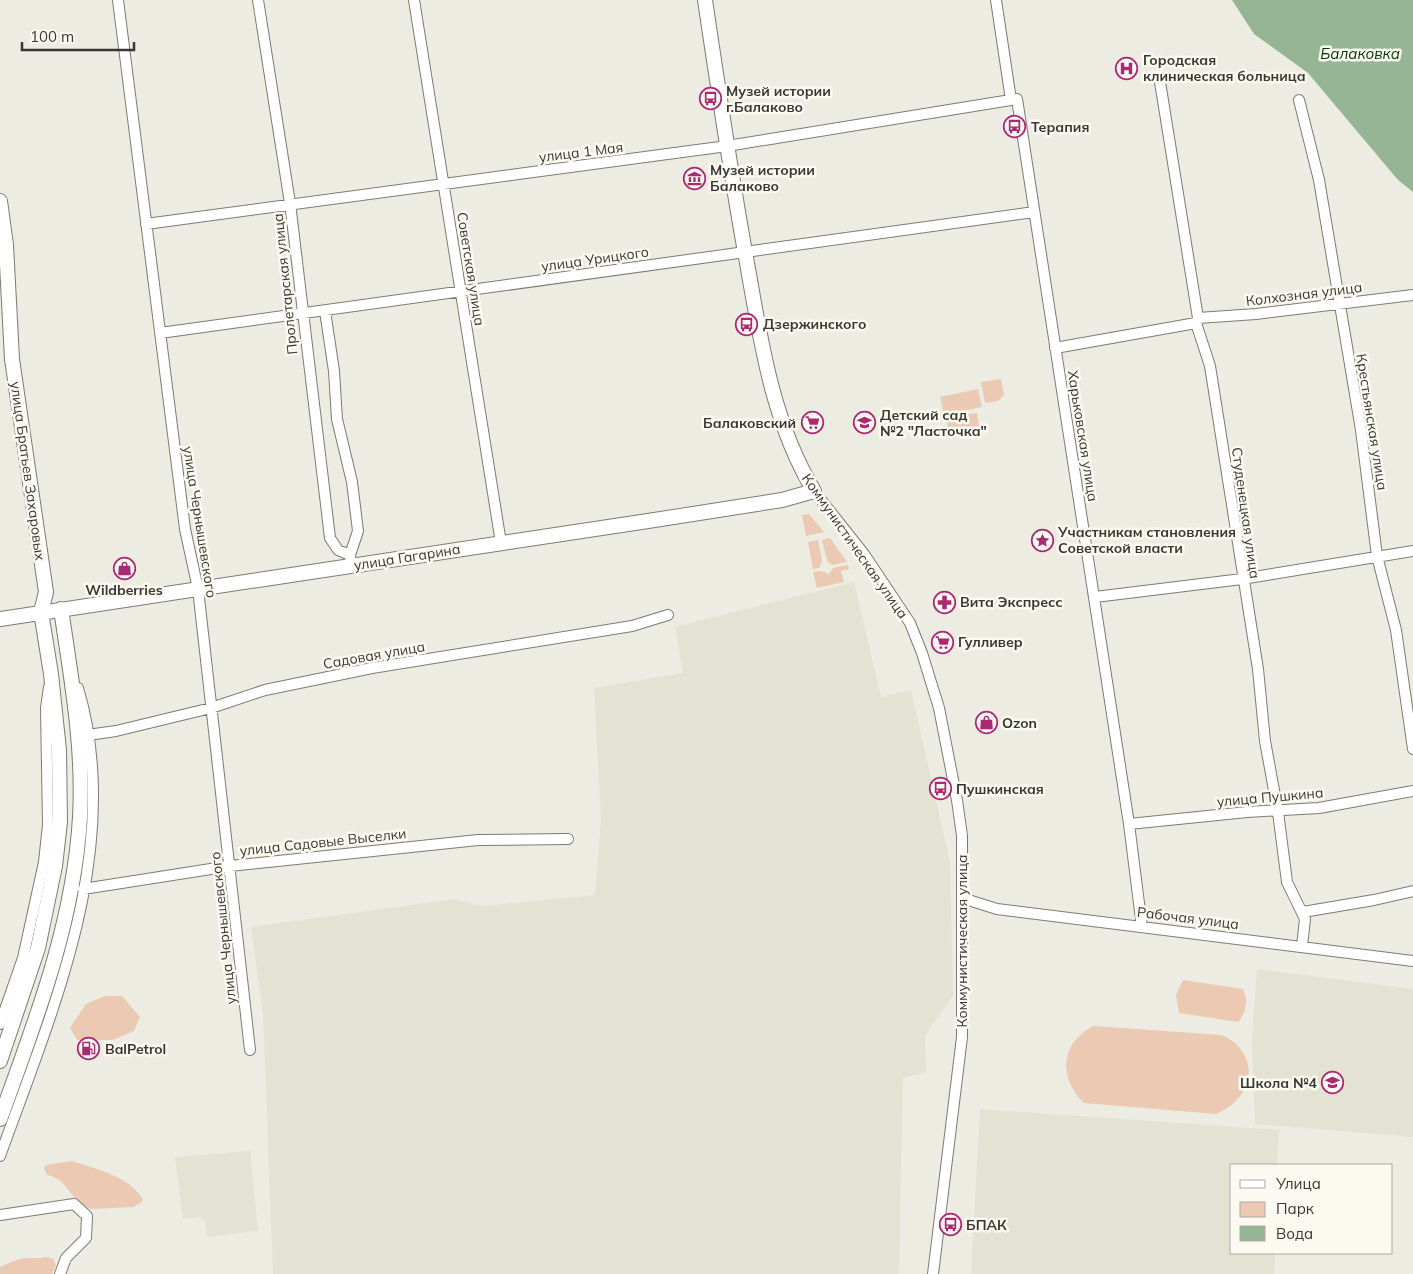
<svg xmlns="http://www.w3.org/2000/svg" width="1413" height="1274" viewBox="0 0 1413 1274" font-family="Mulish,sans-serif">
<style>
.built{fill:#e4e2d2}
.green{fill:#ecc9b2}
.water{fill:#95b594}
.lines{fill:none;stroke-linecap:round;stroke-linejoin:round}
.minor-casing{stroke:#7c7b73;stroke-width:12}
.major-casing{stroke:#7c7b73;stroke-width:16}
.minor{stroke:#fff;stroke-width:10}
.major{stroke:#fff;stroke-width:14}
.labels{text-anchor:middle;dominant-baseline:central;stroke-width:5;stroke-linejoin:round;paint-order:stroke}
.poi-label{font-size:14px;font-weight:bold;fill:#373733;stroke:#fbf9f0;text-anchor:start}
.street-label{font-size:14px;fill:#373733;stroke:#fbf9f0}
.water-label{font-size:15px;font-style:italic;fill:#013305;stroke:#fbf9f0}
</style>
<rect width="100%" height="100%" fill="#edece3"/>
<path class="built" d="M854,582L881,697L911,690L950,862L953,996L925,1035L926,1072L903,1078L899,1274H273L263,1014L251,927L455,899L481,906L595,895L601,818L594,688L683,673L675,627Z
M1257,969L1413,989V1137L1255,1124L1252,1041Z
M980,1109L1279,1130L1277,1165H1232V1253H1275L1274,1274H971Z
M250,1151L258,1231L207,1237L205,1222L199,1217L183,1219L175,1157Z"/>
<path class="green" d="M1001,379L1004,395L998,401L985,403L981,382Z
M978,389L982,407L944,415L940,397Z
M977,413L979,427L948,433L947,418Z
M809,514L824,532L806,536L802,515Z
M829,538H830L847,562L832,565L827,561L822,540Z
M818,540L822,561L819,568L813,569L808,542Z
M848,565L849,569L841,571L844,582L817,588L813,572L820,571L829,574L833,568Z
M1183,980L1243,989C1248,1002 1247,1011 1238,1022L1179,1013L1176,995Z
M105,996H122L140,1017L134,1031L113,1040H77L70,1028L86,1004Z
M1093,1026L1222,1035C1227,1038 1234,1041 1238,1046C1261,1073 1244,1102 1216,1114L1084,1103C1058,1077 1060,1044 1093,1026Z
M72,1161C98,1170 127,1175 143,1199L142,1202L133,1207L91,1209L79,1203L60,1180L46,1174L44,1168L46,1165Z
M46,1257L53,1259L56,1265L52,1274H0V1267C7,1264 17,1259 25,1258C33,1258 38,1259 46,1257Z"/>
<path class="water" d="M1232,0H1413V192L1398,180L1308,73L1254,34Z"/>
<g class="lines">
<defs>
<path id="minor" d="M118,0L185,529L198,589L250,1050
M258,0L290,203L330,538L338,550L350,555L351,566
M414,0L501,543
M996,0L1011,100
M1160,82L1198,318L1196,323L1210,366L1258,669L1265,741L1278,812L1287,882L1305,919L1302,946
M1299,100L1319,180L1361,430L1377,556L1396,630L1413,749
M146,224L727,146L1017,99L1129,824L1142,927
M325,311L334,371L337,419L352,482L358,531L350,555
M1198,318L1256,314L1413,295
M160,333L1034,212
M1055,348L1196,323
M814,491L864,554L910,623L922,653L939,708L957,800L962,836V1037L933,1274
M1095,597L1242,579L1413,551
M88,735L116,731L211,708L265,690L372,668L632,626L668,615
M1129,824L1247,812L1319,808L1413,791
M83,889L230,866L478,840L568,839
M962,898L997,909L1413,961
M1303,912L1374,900L1413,891
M0,1024L23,958L44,862L48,825L46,708L49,687
M0,1156C53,1009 125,846 78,688
M0,1215L74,1204L87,1216L86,1238L66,1258L60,1274"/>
<path id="major" d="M0,201L6,245L12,359L46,592L41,612L51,674L59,750L60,822L55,866L38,948L0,1061
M0,619L648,521L782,500L814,491C772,421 761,342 747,263C731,176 718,88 705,0
M0,1119C36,1020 74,922 80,817C84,747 71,678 61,609"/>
</defs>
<use href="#minor" class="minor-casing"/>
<use href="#major" class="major-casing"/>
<use href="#minor" class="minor"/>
<use href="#major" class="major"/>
</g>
<defs>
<symbol id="hospital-ring" viewBox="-11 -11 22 22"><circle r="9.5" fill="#fbf9f0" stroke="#aa2874" stroke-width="1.5"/><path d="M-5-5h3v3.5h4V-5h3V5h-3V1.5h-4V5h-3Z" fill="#aa2874"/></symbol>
<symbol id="bus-ring" viewBox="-11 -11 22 22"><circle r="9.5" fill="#fbf9f0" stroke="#aa2874" stroke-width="1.5"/><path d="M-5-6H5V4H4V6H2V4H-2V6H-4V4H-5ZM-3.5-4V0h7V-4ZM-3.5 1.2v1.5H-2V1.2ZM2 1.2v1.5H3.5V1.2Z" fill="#aa2874"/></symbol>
<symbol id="museum-ring" viewBox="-11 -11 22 22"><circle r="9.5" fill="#fbf9f0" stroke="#aa2874" stroke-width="1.5"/><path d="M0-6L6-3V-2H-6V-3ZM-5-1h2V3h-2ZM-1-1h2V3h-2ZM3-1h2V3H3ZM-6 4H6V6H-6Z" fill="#aa2874"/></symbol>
<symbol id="supermarket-ring" viewBox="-11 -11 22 22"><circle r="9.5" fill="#fbf9f0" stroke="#aa2874" stroke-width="1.5"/><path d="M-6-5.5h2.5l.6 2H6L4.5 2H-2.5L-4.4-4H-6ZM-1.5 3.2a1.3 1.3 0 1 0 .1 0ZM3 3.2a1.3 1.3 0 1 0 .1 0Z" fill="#aa2874"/></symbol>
<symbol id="school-ring" viewBox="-11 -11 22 22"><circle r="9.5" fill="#fbf9f0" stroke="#aa2874" stroke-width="1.5"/><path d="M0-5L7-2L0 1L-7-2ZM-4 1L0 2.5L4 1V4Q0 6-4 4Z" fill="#aa2874"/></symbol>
<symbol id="sight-ring" viewBox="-11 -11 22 22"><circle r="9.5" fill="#fbf9f0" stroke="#aa2874" stroke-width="1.5"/><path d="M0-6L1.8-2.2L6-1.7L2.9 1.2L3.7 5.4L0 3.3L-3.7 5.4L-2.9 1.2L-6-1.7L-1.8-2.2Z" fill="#aa2874"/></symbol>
<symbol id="shop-ring" viewBox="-11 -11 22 22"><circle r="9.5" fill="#fbf9f0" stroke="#aa2874" stroke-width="1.5"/><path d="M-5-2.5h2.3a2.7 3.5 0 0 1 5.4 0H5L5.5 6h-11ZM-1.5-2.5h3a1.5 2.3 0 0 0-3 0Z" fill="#aa2874"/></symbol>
<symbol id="pharmacy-ring" viewBox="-11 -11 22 22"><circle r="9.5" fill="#fbf9f0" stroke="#aa2874" stroke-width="1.5"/><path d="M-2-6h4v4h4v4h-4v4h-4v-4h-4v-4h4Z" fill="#aa2874"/></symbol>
<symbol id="fuel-ring" viewBox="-11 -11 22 22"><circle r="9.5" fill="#fbf9f0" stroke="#aa2874" stroke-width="1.5"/><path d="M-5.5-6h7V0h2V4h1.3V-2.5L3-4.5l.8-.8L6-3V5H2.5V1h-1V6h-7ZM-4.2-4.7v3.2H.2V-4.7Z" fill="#aa2874"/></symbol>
</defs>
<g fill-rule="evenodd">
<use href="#hospital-ring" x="1114" y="56" width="25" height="25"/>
<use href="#bus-ring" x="698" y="86" width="25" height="25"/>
<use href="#bus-ring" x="1002" y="114" width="25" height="25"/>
<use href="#museum-ring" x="682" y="166" width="25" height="25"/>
<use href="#bus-ring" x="734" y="312" width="25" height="25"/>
<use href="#supermarket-ring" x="800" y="410" width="25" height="25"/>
<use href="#school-ring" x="852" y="410" width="25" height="25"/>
<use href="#sight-ring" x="1030" y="528" width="25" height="25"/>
<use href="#shop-ring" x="112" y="556" width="25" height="25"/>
<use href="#pharmacy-ring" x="932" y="590" width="25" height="25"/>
<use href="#supermarket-ring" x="930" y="630" width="25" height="25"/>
<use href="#shop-ring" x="974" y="710" width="25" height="25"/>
<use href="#bus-ring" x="928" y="776" width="25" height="25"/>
<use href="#fuel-ring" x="76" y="1036" width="25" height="25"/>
<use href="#school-ring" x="1320" y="1070" width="25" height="25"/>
<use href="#bus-ring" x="938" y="1212" width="25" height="25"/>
</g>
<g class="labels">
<g class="poi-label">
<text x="1143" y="60">Городская<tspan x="1143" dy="16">клиническая больница</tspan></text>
<text x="726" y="91">Музей истории<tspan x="726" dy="16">г.Балаково</tspan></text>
<text x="1031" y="127">Терапия</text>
<text x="710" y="170">Музей истории<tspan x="710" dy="16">Балаково</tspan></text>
<text x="763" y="324">Дзержинского</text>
<text x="880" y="415">Детский сад<tspan x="880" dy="16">№2 "Ласточка"</tspan></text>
<text x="796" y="423" text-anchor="end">Балаковский</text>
<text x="1058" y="532">Участникам становления<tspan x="1058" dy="16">Советской власти</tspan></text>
<text x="124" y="590" text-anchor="middle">Wildberries</text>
<text x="960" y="602">Вита Экспресс</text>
<text x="958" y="642">Гулливер</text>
<text x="1002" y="723">Ozon</text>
<text x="956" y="789">Пушкинская</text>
<text x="105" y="1049">BalPetrol</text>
<text x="1317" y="1083" text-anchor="end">Школа №4</text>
<text x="966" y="1225">БПАК</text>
</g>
<g class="street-label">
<text transform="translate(581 152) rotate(-7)">улица 1 Мая</text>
<text transform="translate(595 259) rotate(-8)">улица Урицкого</text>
<text transform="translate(471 269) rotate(81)">Советская улица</text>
<text transform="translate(285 284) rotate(-96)">Пролетарская улица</text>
<text transform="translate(1304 294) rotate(-7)">Колхозная улица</text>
<text transform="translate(1372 422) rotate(81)">Крестьянская улица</text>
<text transform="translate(1083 436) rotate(81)">Харьковская улица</text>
<text transform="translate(28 471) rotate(82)">улица Братьев Захаровых</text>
<text transform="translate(1246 513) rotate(82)">Студенецкая улица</text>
<text transform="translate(200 522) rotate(81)">улица Чернышевского</text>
<text transform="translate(855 546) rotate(55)">Коммунистическая улица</text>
<text transform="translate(407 557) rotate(-9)">улица Гагарина</text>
<text transform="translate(374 655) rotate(-10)">Садовая улица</text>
<text transform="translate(1270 797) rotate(-5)">улица Пушкина</text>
<text transform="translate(323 842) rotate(-6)">улица Садовые Выселки</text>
<text transform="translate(1188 918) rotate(7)">Рабочая улица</text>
<text transform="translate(223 928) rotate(-96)">улица Чернышевского</text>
<text transform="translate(962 941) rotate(-90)">Коммунистическая улица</text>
</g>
<g class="water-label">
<text x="1360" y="53">Балаковка</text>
</g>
</g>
<rect x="1230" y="1164" width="162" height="90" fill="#fbf9f0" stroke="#adaba4"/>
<rect x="1240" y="1180" width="25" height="8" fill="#ffffff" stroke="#adaba4"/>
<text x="1276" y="1189" font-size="15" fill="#373733">Улица</text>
<rect x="1240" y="1202" width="25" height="15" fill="#ecc9b2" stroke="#adaba4"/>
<text x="1276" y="1214" font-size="15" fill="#373733">Парк</text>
<rect x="1240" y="1226" width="25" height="15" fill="#95b594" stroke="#adaba4"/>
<text x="1276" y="1239" font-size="15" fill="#373733">Вода</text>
<path d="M22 42v8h112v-8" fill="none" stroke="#373733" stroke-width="2.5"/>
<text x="30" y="42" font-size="15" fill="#373733" stroke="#fbf9f0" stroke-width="4" paint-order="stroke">100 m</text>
</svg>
